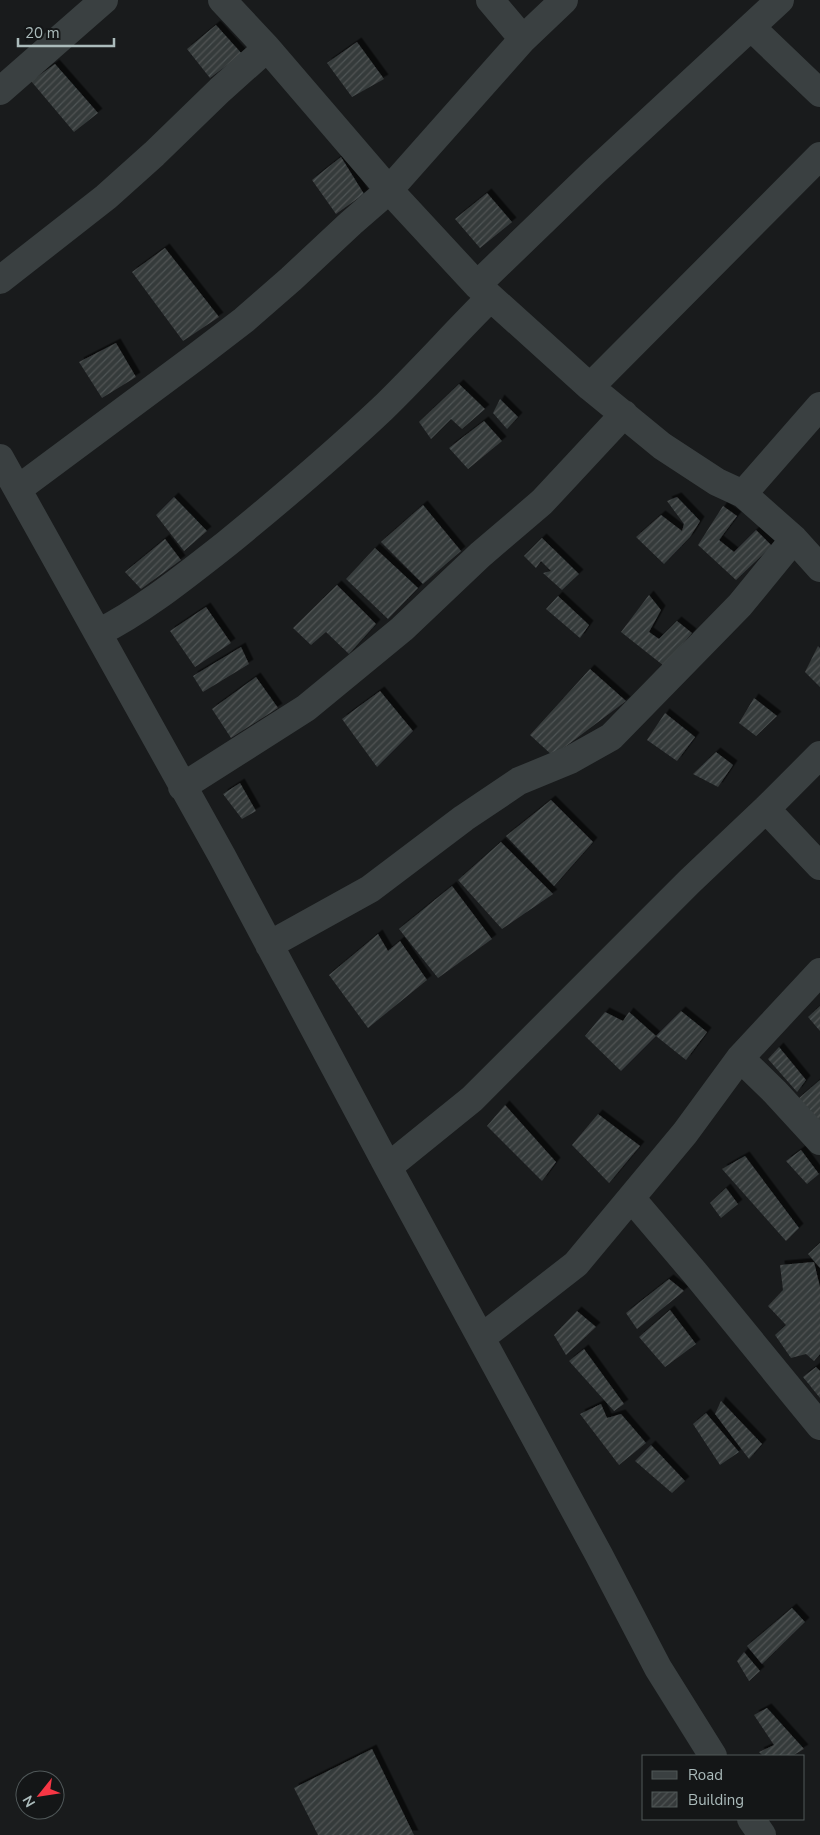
<svg xmlns="http://www.w3.org/2000/svg" width="820" height="1835" viewBox="0 0 820 1835" font-family="'Nunito Sans',sans-serif">
<style>
.building{fill:url(#building-hatch);filter:url(#shadow)}
.lines{fill:none;stroke-linecap:round;stroke-linejoin:round}
.minor{stroke:#3a4041;stroke-width:28}
</style>
<defs>
<pattern id="building-hatch" width="6" height="6" patternUnits="userSpaceOnUse" patternTransform="scale(1.25)"><rect width="6" height="6" fill="#363a3b"/><path d="M-1 1l2-2M0 6l6-6M5 7l2-2" fill="none" stroke="#505555"/></pattern>
<filter id="shadow"><feDropShadow dx="4.5" dy="-4.5" stdDeviation="0" flood-color="#0009"/></filter>
</defs>
<rect width="100%" height="100%" fill="#191b1c"/>
<path class="building" d="M216,25L242,54L210,78L187,49Z
M357,42L384,79L352,97L327,63Z
M55,64L98,113L74,132L31,81Z
M341,157L364,194L336,214L312,180Z
M487,193L512,222L480,248L455,219Z
M165,248L219,317L183,341L132,272Z
M116,343L136,377L102,398L79,362Z
M459,384L485,409L462,429L451,419L431,439L419,422Z
M500,399L518,417L507,429L493,413Z
M484,421L502,441L468,469L449,448Z
M174,497L207,531L184,551L156,515Z
M677,497L700,521L690,537L664,564L636,537L661,515L682,531L684,524L667,501Z
M423,505L461,551L423,584L381,542Z
M723,506L737,516L719,540L734,552L756,530L772,546L736,580L698,545Z
M542,538L579,574L562,590L543,573L551,571L541,561L536,568L524,556Z
M165,539L181,560L141,589L125,572Z
M375,548L418,588L388,619L346,579Z
M337,585L376,624L349,654L326,632L311,645L293,628Z
M649,595L661,610L649,632L659,639L677,621L692,633L664,666L621,632Z
M558,596L589,625L580,638L546,609Z
M206,607L231,643L195,667L170,631Z
M818,646L820,648V687L805,672Z
M241,647L249,664L203,692L193,676Z
M590,669L626,701L553,756L530,735Z
M256,677L278,708L231,738L212,709Z
M380,691L413,731L377,767L342,719Z
M754,698L777,716L756,736L739,723Z
M665,713L695,737L677,761L647,740Z
M716,752L733,765L718,787L693,774Z
M240,783L256,811L242,819L223,794Z
M551,800L593,842L554,886L506,836Z
M501,842L553,894L502,929L458,880Z
M452,886L492,939L438,978L399,929Z
M378,934L388,951L400,941L427,980L368,1028L329,975Z
M820,1006V1031L808,1017Z
M681,1011L707,1032L686,1060L656,1036Z
M605,1012L623,1021L629,1012L656,1036L621,1071L585,1036Z
M779,1047L806,1080L797,1092L768,1059Z
M820,1080V1123L798,1099Z
M505,1105L556,1162L542,1181L487,1126Z
M598,1114L640,1146L609,1183L572,1145Z
M801,1150L819,1174L807,1184L786,1161Z
M745,1156L799,1228L786,1241L722,1169Z
M726,1188L738,1204L721,1218L710,1203Z
M820,1243V1268L808,1254Z
M814,1262L820,1287V1354L814,1361L806,1354L791,1358L775,1335L786,1325L768,1306L783,1290L780,1265Z
M669,1279L684,1291L637,1329L626,1313Z
M670,1310L696,1344L665,1367L639,1337Z
M577,1311L596,1327L566,1355L554,1335Z
M584,1349L624,1404L614,1411L569,1361Z
M816,1367L820,1371V1398L803,1377Z
M721,1401L762,1444L749,1459L715,1414Z
M601,1404L607,1418L621,1414L646,1443L619,1465L580,1414Z
M706,1413L739,1452L720,1465L693,1424Z
M651,1445L685,1481L672,1493L635,1461Z
M792,1608L805,1622L762,1664L747,1646Z
M744,1652L760,1671L749,1681L737,1661Z
M767,1708L804,1749L792,1756H763L759,1752L774,1745L754,1715Z
M372,1749L414,1835H318L294,1788Z"/>
<g class="lines">
<path class="minor" d="M222,0L267,48L389,190L477,285L590,387L662,446L717,482L743,494L794,539L820,568
M490,0L523,39
M751,27L820,93
M0,91L104,0
M0,280L106,197L154,154L220,90L267,48
M477,285L594,172L780,0
M590,387L820,156
M0,458L222,856L388,1167L599,1555L658,1668L713,1756
M18,489L197,356L244,320L291,279L351,223L389,190L523,39L564,0
M743,494L820,406
M98,633C145,609 184,577 225,545C279,501 332,456 382,409C419,373 454,334 490,298
M182,787L306,708L402,629L480,555L542,502L624,414
M766,809L820,866
M269,945L370,889L464,818L519,781L570,760L611,737L740,605L794,539
M740,1058L775,1092L820,1141
M388,1167L472,1099L690,881L766,809L820,755
M632,1199L695,1273L820,1426
M481,1338L576,1264L685,1133L740,1058L820,972
M751,1819L762,1835"/>
</g>
<rect x="642" y="1755" width="162" height="65" fill="#141617" stroke="#505859"/>
<rect x="652" y="1771" width="25" height="8" fill="#3a4041" stroke="#505859"/>
<text x="688" y="1780" font-size="15" fill="#abbbbb">Road</text>
<rect x="652" y="1792" width="25" height="15" fill="url(#building-hatch)" stroke="#505859"/>
<text x="688" y="1805" font-size="15" fill="#abbbbb">Building</text>
<g transform="translate(40 1795) rotate(240)"><circle r="24" fill="#141617" stroke="#505859"/>
<path d="M0-4L9 19L0 12L-9 19Z" fill="#f73644"/>
<text y="-8" font-size="14" font-weight="bold" text-anchor="middle" fill="#abbbbb">N</text>
</g>
<path d="M18 38v8h96v-8" fill="none" stroke="#abbbbb" stroke-width="2.5"/>
<text x="25" y="38" font-size="15" fill="#abbbbb" stroke="#141617" stroke-width="4" paint-order="stroke">20 m</text>
</svg>
